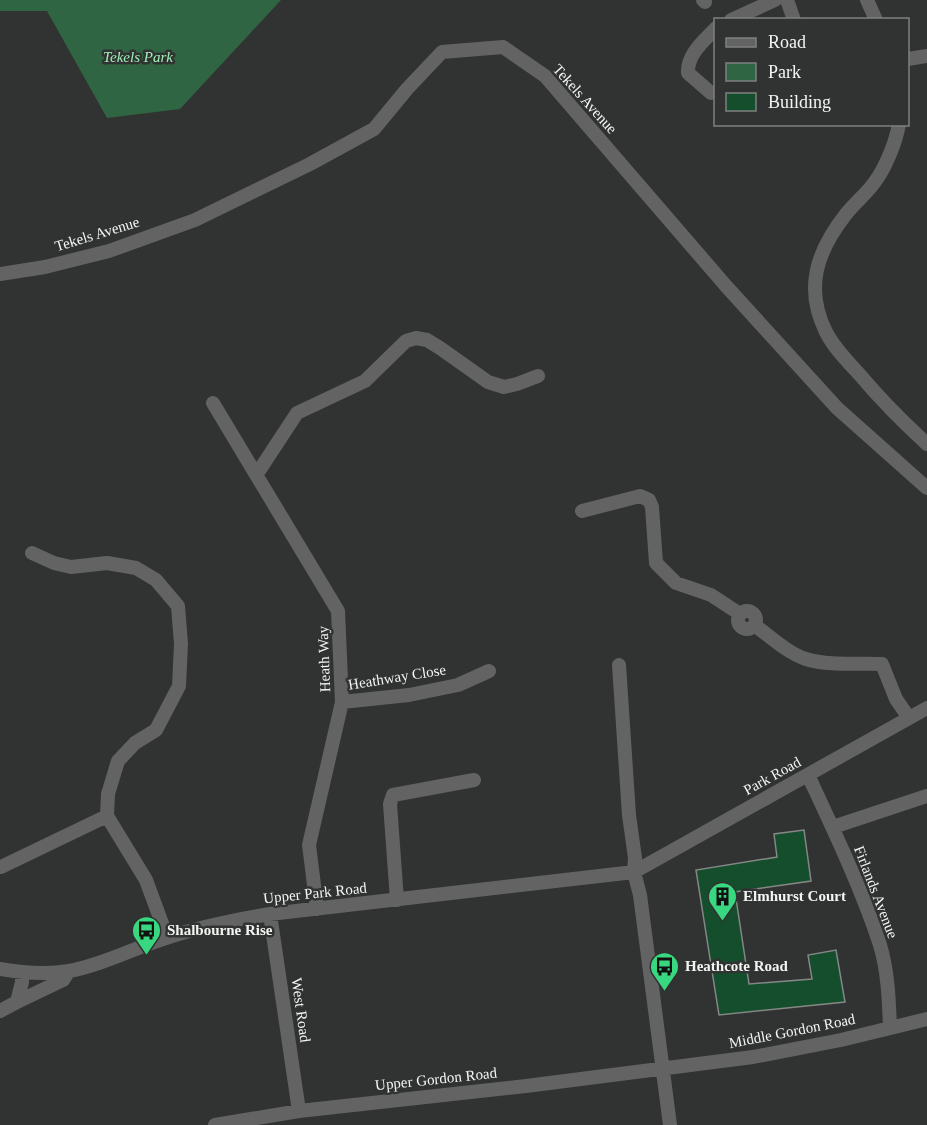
<svg xmlns="http://www.w3.org/2000/svg" width="927" height="1125" viewBox="0 0 927 1125" font-family="'Times New Roman',serif">
<style>
.green{fill:#306543}
.building{fill:#154e2d;stroke:#848785;stroke-width:1.5}
.lines{fill:none;stroke-linecap:round;stroke-linejoin:round}
.minor{stroke:#626362;stroke-width:14}
.labels{text-anchor:middle;dominant-baseline:central;stroke-width:5;stroke-linejoin:round;paint-order:stroke}
.park-label{font-size:15px;font-style:italic;fill:#9ef0b8;stroke:#303331}
.street-label{font-size:15px;fill:#f3f5f3;stroke:#303331}
.poi-label{font-size:15px;font-weight:bold;fill:#f3f5f3;stroke:#303331;text-anchor:start}
</style>
<rect width="100%" height="100%" fill="#303331"/>
<path class="green" d="M0,0H281L180,109L107,118L47,11H0Z"/>
<path class="building" d="M804,830L811,881L735,892L749,984L812,979L808,955L836,950L845,1002L719,1015L696,870L777,857L774,834Z"/>
<g class="lines">
<path class="minor" d="M703,0L705,2
M787,0L794,20
M867,0L876,20
M731,20L775,0
M908,59L927,56
M711,93L688,73C687,54 704,41 716,28
M899,124C896,142 885,169 874,183C866,194 855,203 846,214C817,251 804,288 826,332C834,348 848,362 860,375C881,400 903,422 927,444
M0,274L45,267L109,251L195,220L310,164L374,129L407,89L442,52L503,47L545,76L726,286L837,408L927,488
M213,403L338,611L342,702L309,845L317,909
M257,474L297,413L365,381L406,341L416,338L427,340L440,348L488,382L504,387L517,384L538,376
M582,511L640,496L649,500L652,507L656,563L676,583L711,595L740,614
M32,553L54,563L71,567L107,563L136,568L156,580L178,606L181,644L179,686L156,730L135,743L118,761L108,794L107,816L146,880L167,937
M738 620a9 9 0 1 1 18 0a9 9 0 1 1-18 0Z
M754,625C770,636 787,653 806,659C829,666 857,663 882,664L896,699L909,718
M619,665L629,815L635,858L634,872L640,895L670,1125
M342,702L409,695L458,685L489,671
M808,775C834,831 861,887 880,945C888,971 889,1001 890,1028
M833,827L927,796
M1,867L107,816
M397,900L390,804L393,795L474,780
M270,914L299,1111
M0,969C23,973 46,975 69,971C102,965 134,948 166,938C200,927 234,920 270,914L634,872L927,708
M17,1002L63,980L69,971
M0,1011L17,1002L22,982V973
M215,1125L299,1111L526,1086L753,1057L841,1040L927,1019"/>
</g>
<defs>
<symbol id="building-pin" viewBox="-11 -11 22 30"><path d="M0 17L-7.5 6A9.5 9.5 0 1 1 7.5 6Z" fill="#38d880" stroke="#303331"/><path d="M-4-6H4V6H1V3H-1V6H-4ZM-2.5-4.3h1.7v1.8h-1.7ZM.8-4.3h1.7v1.8H.8ZM-2.5-1h1.7V.8h-1.7ZM.8-1h1.7V.8H.8Z" fill="#111"/></symbol>
<symbol id="bus-pin" viewBox="-11 -11 22 30"><path d="M0 17L-7.5 6A9.5 9.5 0 1 1 7.5 6Z" fill="#38d880" stroke="#303331"/><path d="M-5-6H5V4H4V6H2V4H-2V6H-4V4H-5ZM-3.5-4V0h7V-4ZM-3.5 1.2v1.5H-2V1.2ZM2 1.2v1.5H3.5V1.2Z" fill="#111"/></symbol>
</defs>
<g fill-rule="evenodd">
<use href="#building-pin" x="706" y="880" width="33" height="45"/>
<use href="#bus-pin" x="130" y="914" width="33" height="45"/>
<use href="#bus-pin" x="648" y="950" width="33" height="45"/>
</g>
<g class="labels">
<g class="park-label">
<text x="138" y="57">Tekels Park</text>
</g>
<g class="street-label">
<text transform="translate(585 99) rotate(48)">Tekels Avenue</text>
<text transform="translate(97 234) rotate(-17)">Tekels Avenue</text>
<text transform="translate(324 659) rotate(-92)">Heath Way</text>
<text transform="translate(397 677) rotate(-9)">Heathway Close</text>
<text transform="translate(772 776) rotate(-29)">Park Road</text>
<text transform="translate(876 892) rotate(69)">Firlands Avenue</text>
<text transform="translate(315 893) rotate(-6)">Upper Park Road</text>
<text transform="translate(301 1010) rotate(82)">West Road</text>
<text transform="translate(792 1031) rotate(-11)">Middle Gordon Road</text>
<text transform="translate(436 1079) rotate(-6)">Upper Gordon Road</text>
</g>
<g class="poi-label">
<text x="743" y="896">Elmhurst Court</text>
<text x="167" y="930">Shalbourne Rise</text>
<text x="685" y="966">Heathcote Road</text>
</g>
</g>
<rect x="714" y="18" width="195" height="108" fill="#303331" stroke="#7e817f" stroke-width="1.5"/>
<rect x="726" y="38" width="30" height="9" fill="#626362" stroke="#7e817f" stroke-width="1.5"/>
<text x="768" y="48" font-size="18" fill="#f3f5f3">Road</text>
<rect x="726" y="63" width="30" height="18" fill="#306543" stroke="#7e817f" stroke-width="1.5"/>
<text x="768" y="78" font-size="18" fill="#f3f5f3">Park</text>
<rect x="726" y="93" width="30" height="18" fill="#154e2d" stroke="#7e817f" stroke-width="1.5"/>
<text x="768" y="108" font-size="18" fill="#f3f5f3">Building</text>
</svg>
